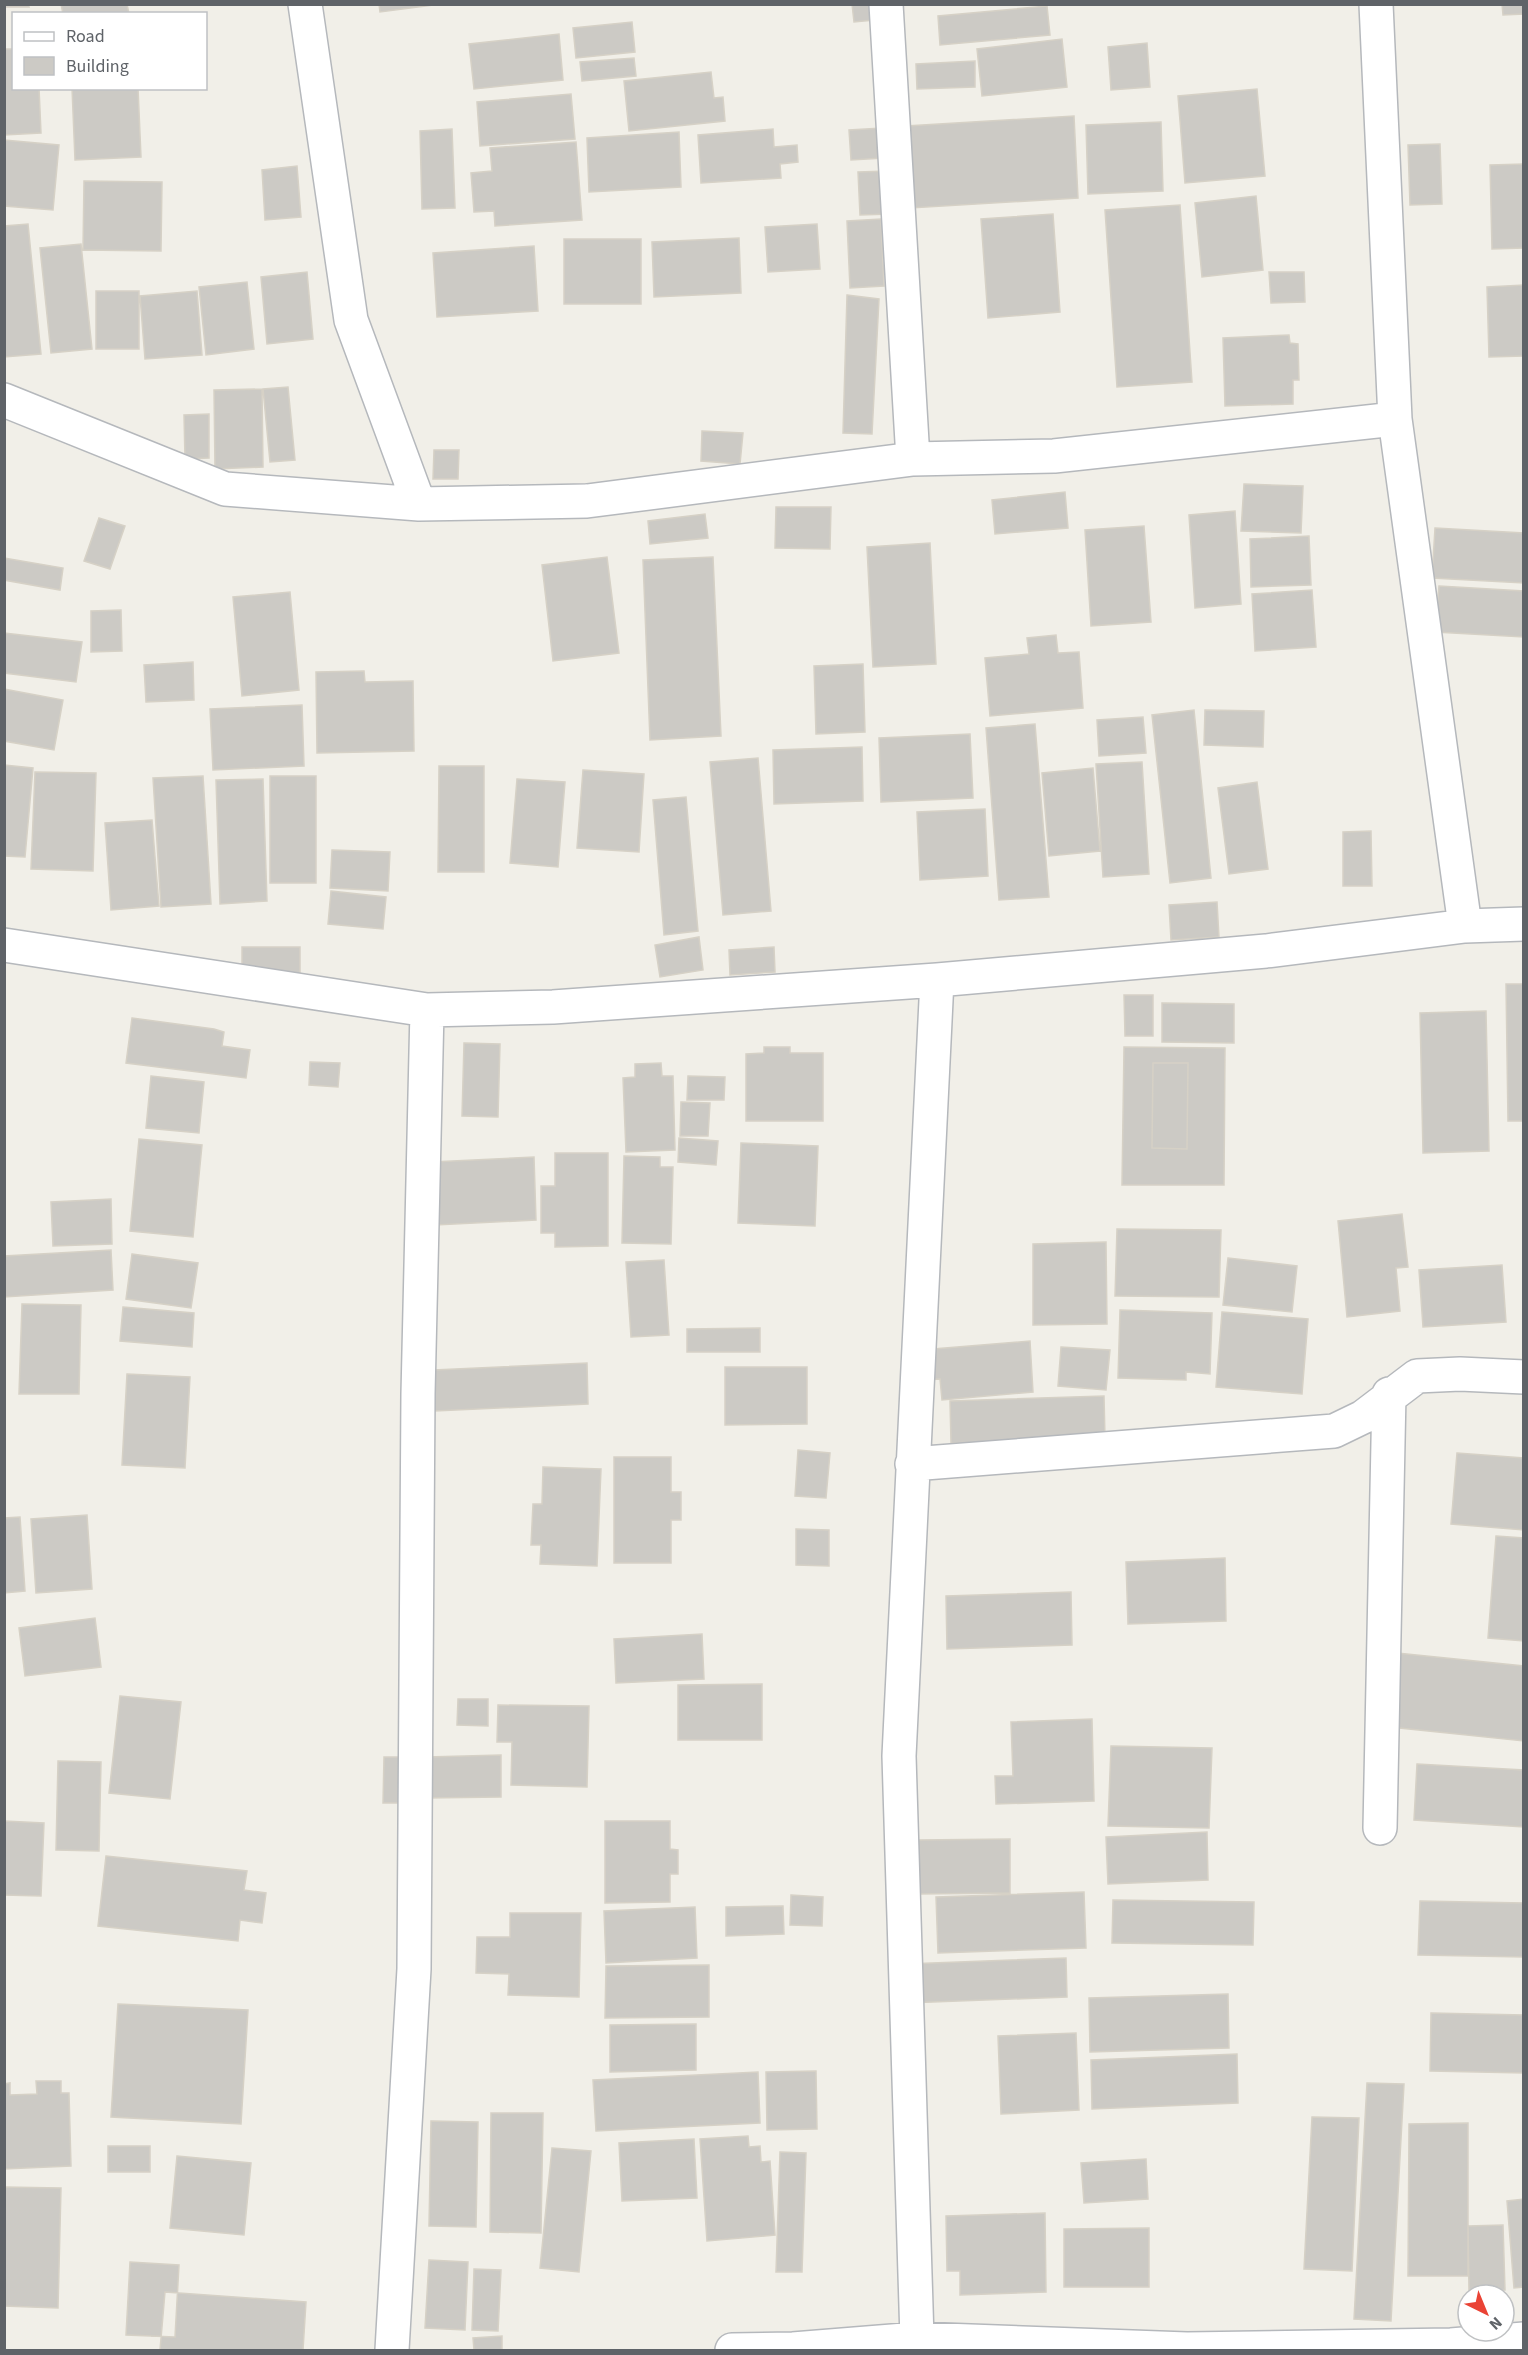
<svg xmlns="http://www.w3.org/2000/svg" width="1528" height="2355" viewBox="0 0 1528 2355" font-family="'Source Sans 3',sans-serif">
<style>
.building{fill:#cccac5;stroke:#d6d1c6;stroke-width:1.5;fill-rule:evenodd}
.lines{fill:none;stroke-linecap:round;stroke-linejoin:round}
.street-casing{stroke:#b5b8bc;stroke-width:36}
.street{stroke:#fff;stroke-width:33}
</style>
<rect width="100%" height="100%" fill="#f1efe8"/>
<path class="building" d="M4,4H28L29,7H4Z
M61,4H127L129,14H63Z
M379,4H441L380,12Z
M852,4H872L874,20L854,22Z
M1502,4H1524V14L1503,15Z
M1047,6L1050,35L940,45L938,16Z
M632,22L635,52L576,58L573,28Z
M559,34L563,80L474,89L469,44Z
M1062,39L1067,87L982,96L977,49Z
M1147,43L1150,87L1111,90L1108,47Z
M4,49H14V88H39L41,133L4,135Z
M634,58L636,76L582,81L580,62Z
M975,61V87L917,89L916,64Z
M711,72L714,98L723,97L725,121L629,131L624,81Z
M72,88H138L141,157L75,160Z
M1257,89L1265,176L1185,183L1178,96Z
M571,94L575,139L480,146L477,102Z
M1074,116L1078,198L910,208L906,126Z
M1161,122L1163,191L1088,194L1086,125Z
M882,128L884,158L851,160L849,130Z
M452,129L455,208L422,209L420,131Z
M773,129L774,147L797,145L798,162L780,164L781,178L701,183L698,135Z
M679,132L681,187L589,192L587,138Z
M4,140L59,145L53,210L4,206Z
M576,142L582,220L495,226L494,211L474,212L471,173L492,171L490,148Z
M1440,144L1442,204L1410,205L1408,145Z
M1524,164V248L1492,249L1490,165Z
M297,166L301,217L265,220L262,170Z
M888,171L890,214L860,215L858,172Z
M84,181L162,182L161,251L83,250Z
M1256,196L1263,270L1202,277L1195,203Z
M1180,205L1192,382L1117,387L1105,210Z
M1053,214L1060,312L988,318L981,219Z
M881,219L884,286L850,288L847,221Z
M28,224L41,354L4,357V226Z
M817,224L820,269L768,272L765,227Z
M739,238L741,293L654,297L652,242Z
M564,239H641V304H564Z
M81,244L92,349L51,353L40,248Z
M534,246L538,311L437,317L433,253Z
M307,272L313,339L267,344L261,277Z
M1269,272H1304L1305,302L1271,303Z
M247,282L254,349L206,355L199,287Z
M1524,285V356L1489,357L1487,287Z
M96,291H139V349H96Z
M197,291L202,355L145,359L140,296Z
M847,295L879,299L872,434L843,433Z
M1289,335L1290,343L1298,344L1299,380H1293V404L1225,406L1223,338Z
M288,387L295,460L270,462L263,389Z
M262,389L263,467L215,469L214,390Z
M209,414V458L185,459L184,415Z
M702,431L743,433L740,464L701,461Z
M434,450H459L458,479H433Z
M1244,484L1303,486L1301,533L1241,531Z
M1065,492L1068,528L995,534L992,500Z
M776,507H831L830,549L775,548Z
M1235,511L1241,604L1195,608L1189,515Z
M705,514L708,538L650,544L648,521Z
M99,518L125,526L110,569L84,561Z
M1144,526L1151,622L1091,626L1085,530Z
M1435,528L1524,533V583L1432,578Z
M1309,536L1311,585L1251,587L1250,539Z
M930,543L936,664L873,667L867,547Z
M607,557L619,653L553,661L542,565Z
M713,557L721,736L650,740L643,560Z
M4,558L63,568L60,590L4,580Z
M1439,586L1524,591V637L1435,632Z
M1312,590L1316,647L1255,651L1252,594Z
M290,592L299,690L242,696L233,597Z
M121,610L122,651L91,652V611Z
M4,633L82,642L76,682L4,673Z
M1056,635L1058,653L1079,652L1083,708L990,716L985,658L1029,654L1027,638Z
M193,662L194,700L146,702L144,665Z
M863,664L865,732L816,734L814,666Z
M364,671L365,682L413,681L414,751L317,753L316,672Z
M4,689L63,700L54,750L4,741Z
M302,705L304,766L213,770L210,709Z
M1194,710L1211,878L1170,883L1152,715Z
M1205,710L1264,711L1263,747L1204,745Z
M1143,717L1146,753L1099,756L1097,720Z
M1035,724L1049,897L999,900L986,728Z
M970,734L973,798L881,802L879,738Z
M862,747L863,801L774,804L773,750Z
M758,758L771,911L723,915L710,762Z
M1142,762L1149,874L1103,877L1096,764Z
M4,765L33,768L25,857L4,856Z
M439,766H484V872H438Z
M1093,768L1100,851L1049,856L1042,773Z
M583,770L644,774L639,852L577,848Z
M35,772L96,773L93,871L31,869Z
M203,776L211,904L161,907L153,778Z
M270,776H316V883H270Z
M263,779L267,901L220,904L216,780Z
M517,779L565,782L558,867L510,863Z
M1257,782L1268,869L1229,874L1218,788Z
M686,797L698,931L664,935L653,800Z
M985,809L988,876L920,880L917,812Z
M152,820L159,906L111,910L105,823Z
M1371,831L1372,886H1343V832Z
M332,850L390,852L388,891L330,888Z
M331,891L386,897L383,929L328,924Z
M1217,902L1219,937L1171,940L1169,905Z
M699,937L703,970L660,977L655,945Z
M242,947H300V977H242Z
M774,947L775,972L730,975L729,950Z
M1506,984H1524V1121H1508Z
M1124,995H1153V1036H1125Z
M1162,1003L1234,1004V1043L1162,1042Z
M1486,1011L1489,1151L1423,1153L1420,1013Z
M132,1018L214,1029L224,1032L222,1046L250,1050L246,1078L126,1063Z
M464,1043L500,1044L498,1117L462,1116Z
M764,1047H790V1053H823V1121H746V1054L764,1053Z
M1124,1047L1225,1048L1224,1185H1122ZM1153,1063H1188L1187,1149L1152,1148Z
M310,1062L340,1063L338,1087L309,1085Z
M661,1063L662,1076H673L675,1150L626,1152L623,1078L635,1077V1064Z
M1153,1063H1188L1187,1149L1152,1148Z
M151,1076L204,1082L199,1133L146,1128Z
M688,1076L725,1077L724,1100H687Z
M681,1102L710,1103L708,1136H680Z
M679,1138L718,1141L716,1165L678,1162Z
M139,1139L202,1145L193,1237L130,1231Z
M741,1143L818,1146L815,1226L738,1223Z
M555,1153H608V1246L555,1247V1233H541V1186H555Z
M624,1156L660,1157V1167H673L671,1244L622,1243Z
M534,1157L536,1220L435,1225L432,1162Z
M111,1199L112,1244L53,1246L51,1202Z
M1402,1214L1408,1267L1396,1268L1400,1311L1347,1317L1338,1221Z
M1117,1229L1221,1230L1219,1297L1115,1296Z
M1106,1242L1107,1324L1033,1325V1244Z
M111,1250L113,1290L4,1297V1256Z
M132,1254L198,1263L191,1308L126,1299Z
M1228,1258L1297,1266L1292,1312L1223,1305Z
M664,1260L669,1335L631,1337L626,1262Z
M1502,1265L1506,1322L1423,1327L1419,1270Z
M22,1304L81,1305L79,1394H19Z
M123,1307L194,1313L192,1347L120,1341Z
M1120,1310L1212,1313L1210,1374L1186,1372V1380L1118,1378Z
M1222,1312L1308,1319L1302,1394L1216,1387Z
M760,1328V1352H687V1329Z
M1030,1341L1033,1392L942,1400L940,1379L923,1380L921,1350Z
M1061,1347L1110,1350L1106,1390L1058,1386Z
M587,1363L588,1404L435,1411L434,1370Z
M725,1367H807V1424L725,1425Z
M127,1374L190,1377L185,1468L122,1465Z
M1104,1396L1105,1438L951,1443L950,1401Z
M798,1450L830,1453L826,1498L795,1496Z
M1457,1453L1524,1458V1530L1451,1524Z
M614,1457H671V1492H681V1520H671V1563H614Z
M543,1467L601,1469L597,1566L540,1564L541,1545H531L533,1504H542Z
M87,1515L92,1589L36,1593L31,1519Z
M20,1517L25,1591L4,1593V1518Z
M796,1529L829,1530V1566L796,1565Z
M1496,1536L1524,1538V1641L1488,1638Z
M1225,1558L1226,1621L1128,1624L1126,1562Z
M1071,1592L1072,1645L947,1649L946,1596Z
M95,1618L101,1667L25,1676L19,1628Z
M702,1634L704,1679L616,1683L614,1639Z
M1397,1653L1524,1666V1741L1390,1727Z
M762,1684V1740H678V1685Z
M120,1696L181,1702L170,1799L109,1793Z
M458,1699H488V1726L457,1725Z
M498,1705L589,1706L587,1787L511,1785L512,1742H497Z
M1092,1719L1094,1801L996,1804L995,1776H1013L1011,1722Z
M1111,1746L1212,1748L1209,1828L1108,1826Z
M501,1755V1797L427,1798V1757Z
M384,1757H413L411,1803H383Z
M58,1761L101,1762L99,1851L56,1850Z
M1417,1764L1524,1770V1827L1414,1820Z
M4,1821L44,1823L41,1896L4,1895Z
M605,1821H670V1849L678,1850V1874H670V1902L605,1903Z
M1207,1832L1208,1880L1108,1884L1106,1837Z
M1010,1839V1893L918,1894V1840Z
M106,1856L247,1871L244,1890L266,1893L262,1923L240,1920L238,1941L98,1926Z
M1084,1892L1086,1948L938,1953L936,1897Z
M791,1895L823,1897L822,1926L790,1925Z
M1113,1900L1254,1902L1253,1945L1112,1943Z
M1420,1901L1524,1903V1957L1418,1955Z
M783,1906L784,1934L726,1936V1907Z
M695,1907L697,1958L606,1963L604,1911Z
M510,1913H581L579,1997L508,1995L509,1974L476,1973L477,1937H510Z
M1066,1958L1067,1997L907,2003L906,1964Z
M709,1965V2017L605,2018L606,1966Z
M1228,1994L1229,2048L1090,2052L1089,1998Z
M118,2004L248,2010L241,2124L111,2117Z
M1431,2013L1524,2015V2073L1430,2071Z
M696,2024V2070L610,2072V2025Z
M1076,2033L1079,2110L1001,2114L998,2036Z
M1237,2054L1238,2103L1092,2109L1091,2060Z
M816,2071L817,2129L767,2130L766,2072Z
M758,2072L760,2123L596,2131L593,2080Z
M36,2081H61V2093H69L71,2166L4,2169V2084L10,2083V2095L37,2094Z
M1367,2083L1404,2084L1391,2321L1354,2319Z
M491,2113H543L541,2233L490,2232Z
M1312,2117L1359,2118L1352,2271L1304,2269Z
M431,2121L478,2122L476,2227L429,2226Z
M1468,2123V2276H1408L1409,2124Z
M748,2136L749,2147L760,2146L761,2162L770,2161L775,2235L707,2241L700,2139Z
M694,2139L697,2198L622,2201L619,2143Z
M108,2146H150V2172H108Z
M552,2148L591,2151L579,2272L540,2268Z
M780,2152L806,2153L802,2272H776Z
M177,2156L251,2163L244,2235L170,2228Z
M1146,2159L1148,2199L1084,2203L1081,2163Z
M4,2187L61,2188L58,2308L4,2306Z
M1524,2199V2287L1514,2288L1507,2201Z
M1045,2213L1046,2292L960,2295V2271H947L946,2216Z
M1503,2225L1505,2290L1469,2291L1468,2226Z
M1149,2228V2287H1064V2229Z
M429,2260L468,2262L465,2330L425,2328Z
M130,2262L179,2265L175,2337L126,2335Z
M474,2269L501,2270L498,2331L472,2330Z
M165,2292L306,2302L303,2350H160Z
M502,2336V2350H474L473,2338Z"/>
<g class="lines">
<defs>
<path id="street" d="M886,4L913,459
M1376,4L1395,419
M4,400L225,489L419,504L351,320L305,4
M419,504L587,501L913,459L1054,456L1395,419L1465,926
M4,945L427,1010L553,1007L937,980L1266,951L1465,926L1524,924
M912,1464L1334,1431L1363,1417L1417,1376L1460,1374L1524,1377
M1380,1828L1389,1394
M917,2339L899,1756L937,980
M392,2350L414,1969L418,1394L427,1010
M732,2350L793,2349L917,2339L1187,2349L1451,2345L1524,2339"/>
</defs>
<use href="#street" class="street-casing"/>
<use href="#street" class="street"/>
</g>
<rect width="1528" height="2355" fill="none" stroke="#5f6368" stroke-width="12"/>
<rect x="12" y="12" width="195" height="78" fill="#ffffff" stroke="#bfc1c3" stroke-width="1.5"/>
<rect x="24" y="32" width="30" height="9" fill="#ffffff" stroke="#bfc1c3" stroke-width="1.5"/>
<text x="66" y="42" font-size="18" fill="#5f6368">Road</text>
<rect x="24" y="57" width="30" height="18" fill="#cccac5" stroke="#bfc1c3" stroke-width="1.5"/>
<text x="66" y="72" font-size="18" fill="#5f6368">Building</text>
<g transform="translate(1486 2313) rotate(137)"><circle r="28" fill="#ffffff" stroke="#bfc1c3" stroke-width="1.5"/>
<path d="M0-4.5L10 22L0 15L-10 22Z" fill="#ea4335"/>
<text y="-9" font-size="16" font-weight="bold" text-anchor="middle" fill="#5f6368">N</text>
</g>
</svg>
